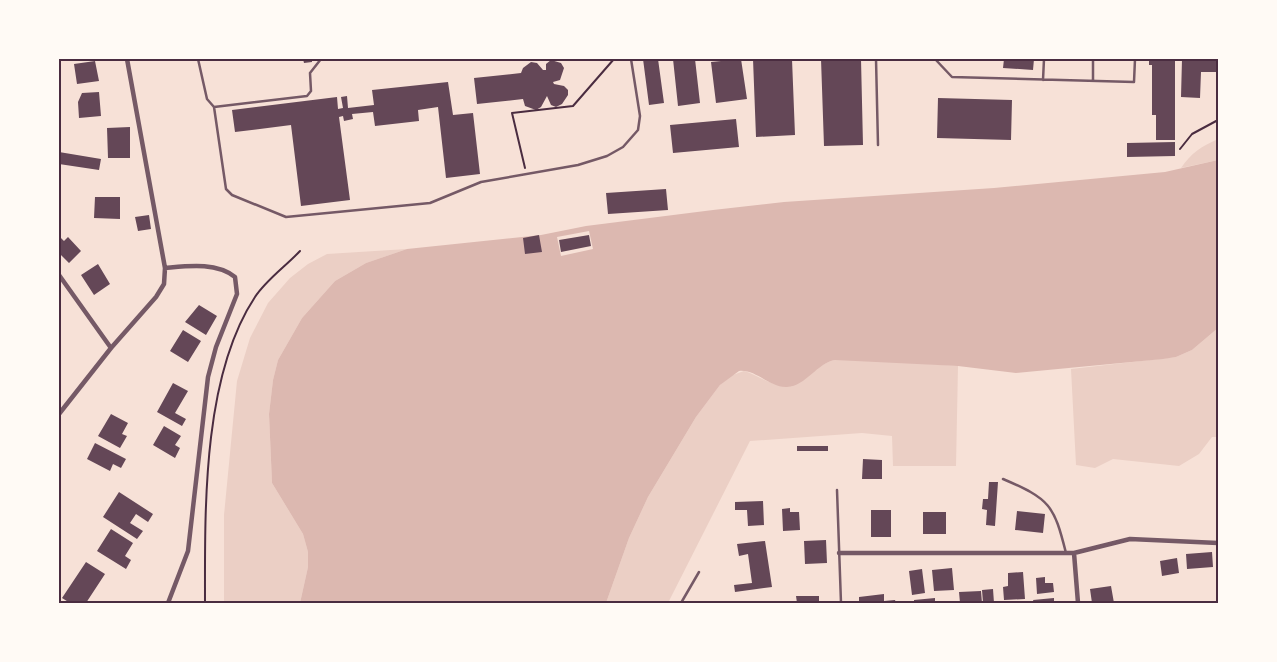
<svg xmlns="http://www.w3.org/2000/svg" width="1277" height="662" viewBox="0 0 1277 662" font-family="'Nunito Sans',sans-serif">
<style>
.green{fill:#ebcfc5}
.water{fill:#dcb8b0}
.pier{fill:#f7e1d7}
.building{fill:#644757}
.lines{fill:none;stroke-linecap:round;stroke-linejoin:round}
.path{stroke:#4a2c40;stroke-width:2}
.service{stroke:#755966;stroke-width:2.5}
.minor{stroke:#755966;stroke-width:4.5}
.neatline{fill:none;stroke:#4a2c40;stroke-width:2}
</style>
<rect width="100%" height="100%" fill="#f7e1d7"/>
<path class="green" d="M1218,139V160L1181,168C1191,153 1202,146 1218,139Z
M407,249L366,263L335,281L302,318L278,360L273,380L269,414L272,483L303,534L308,552V567L300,603H224V515L237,381L250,338L268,303L290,278L308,264L327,254Z
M1218,328V437H1212L1199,454L1179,466L1113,459L1095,468L1076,465L1071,369L1176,357L1192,350Z
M835,360H866L958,366L956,466H893L892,436L862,433L750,441L668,603H606L629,538L648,497L696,417L720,385L730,376L744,371C755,374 769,384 780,385C804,387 814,364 835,360Z"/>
<path class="water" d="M1218,160V328L1192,350L1176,357L1163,359L1016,373L958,366L835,360C817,363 806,386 787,387C770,388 756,369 739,371L720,385L696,417L648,497L629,538L606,603H300L308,567V552L303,534L272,483L269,414L273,380L278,360L302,318L335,281L366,263L407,249L541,235L586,226L713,210L784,202L994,188L1165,172Z"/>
<path class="pier" d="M589,231L593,249L561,256L557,237Z"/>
<path class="building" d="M303,59H312V62L304,63Z
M643,59H658L664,103L649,105Z
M673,59H695L700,103L678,106Z
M741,59L747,99L716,103L711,62Z
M753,59H792L795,135L756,137Z
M821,59H861L863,145L824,146Z
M1004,59H1034L1033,70L1003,68Z
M1149,59H1175V140H1156V115H1152V65H1149Z
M1182,59H1218V72H1201L1200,98L1181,97Z
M551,60L561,63L564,68L560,80L553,82L554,84L564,86L568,90V95L562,104L556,107L551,105L547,96L541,107L536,110L525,106L523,99L477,104L474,78L521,73L523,68L531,62L537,63L543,70H546V64Z
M95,61L99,81L77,84L74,64Z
M448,82L453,115L473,113L480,174L446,178L438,107L418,110L419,121L375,126L373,112L352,114L353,119L344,121L343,116L339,117L350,200L301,206L291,125L235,132L232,110L337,97L338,109L343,108L341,97L347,96L348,108L374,105L372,90Z
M99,92L101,116L79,118L78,102L82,93Z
M938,98L1012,100L1011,140L937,138Z
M736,119L739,147L673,153L670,125Z
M130,127V158H108L107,128Z
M1175,142V156L1127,157V143Z
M59,152L101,159L99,170L59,164Z
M666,189L668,210L608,214L606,193Z
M95,197H120V219L94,218Z
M149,215L151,229L138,231L135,217Z
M539,235L542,252L525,254L523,238Z
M589,235L591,246L561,252L559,240Z
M59,236L64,241L68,237L81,251L69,263L59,253Z
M98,264L110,284L94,295L81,275Z
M199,305L217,316L206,335L185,322Z
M183,330L201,341L188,362L170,351Z
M173,383L188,391L175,413L186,419L182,426L157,412Z
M111,414L128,423L122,434L127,436L120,448L98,436Z
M164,426L181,436L175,445L180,448L175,458L153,445Z
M95,443L126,459L121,468L113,464L110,471L87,459Z
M797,446H828V451H797Z
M863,459L882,460V479H862Z
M989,482H998L995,526L986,525L987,510L982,509L983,499H988Z
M119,492L153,514L148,522L136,514L130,523L143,531L137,539L103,517Z
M763,501L764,525L748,526L747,510H735V502Z
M790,508V512H799L800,530L783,531L782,509Z
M871,510H891V537H871Z
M1017,511L1045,514L1043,533L1015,530Z
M923,512H946V534H923Z
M111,529L133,543L125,556L131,560L126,569L97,551Z
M826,540L827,563L805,564L804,541Z
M765,541L772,587L735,592L734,585L752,583L748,554L739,556L737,544Z
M1212,552L1213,567L1187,569L1186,554Z
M1177,558L1179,573L1162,576L1160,561Z
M86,562L105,574L86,603H70L62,598Z
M952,568L954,590L934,591L932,570Z
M922,569L925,593L912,595L909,571Z
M1023,572L1025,599L1004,600L1003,587L1008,586V573Z
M1045,577V583H1053L1054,592L1037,594L1036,578Z
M1111,586L1114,603H1092L1090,589Z
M993,589L994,603H983L982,590Z
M981,591L982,603H960L959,592Z
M884,594V601L895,600L896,603H859V597Z
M796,596H819V603H797Z
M935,598V603H914V600Z
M1054,598V603H1034L1033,600Z"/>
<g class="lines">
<path class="path" d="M1180,149L1192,134L1218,120
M525,168L512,113L573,106L614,59
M205,603C205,510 202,377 255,297C266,280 286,266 300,251"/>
<path class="service" d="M198,59L207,99L214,107L226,189L232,195L286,217L430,203L481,182L578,165L607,156L623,147L638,130L640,116L631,59
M876,59L878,145
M935,59L952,77L1134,82L1135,59
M1043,80L1044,59
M1093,81V59
M214,107L307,96L311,91L310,73L321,59
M1003,479C1050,499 1054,505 1066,553
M837,490L841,603
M681,603L699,572"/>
<path class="minor" d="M165,268C188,266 216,262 235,277L237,294L216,347L208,377L188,551L168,603
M59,275L111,348
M59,414L111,348L156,297L164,284L165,268L127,59
M839,553H1074L1130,539L1218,543
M1074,553L1078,603"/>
</g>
<rect width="1277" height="662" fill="none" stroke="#fffaf5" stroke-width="120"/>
<rect x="60" y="60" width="1157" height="542" class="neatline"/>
</svg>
